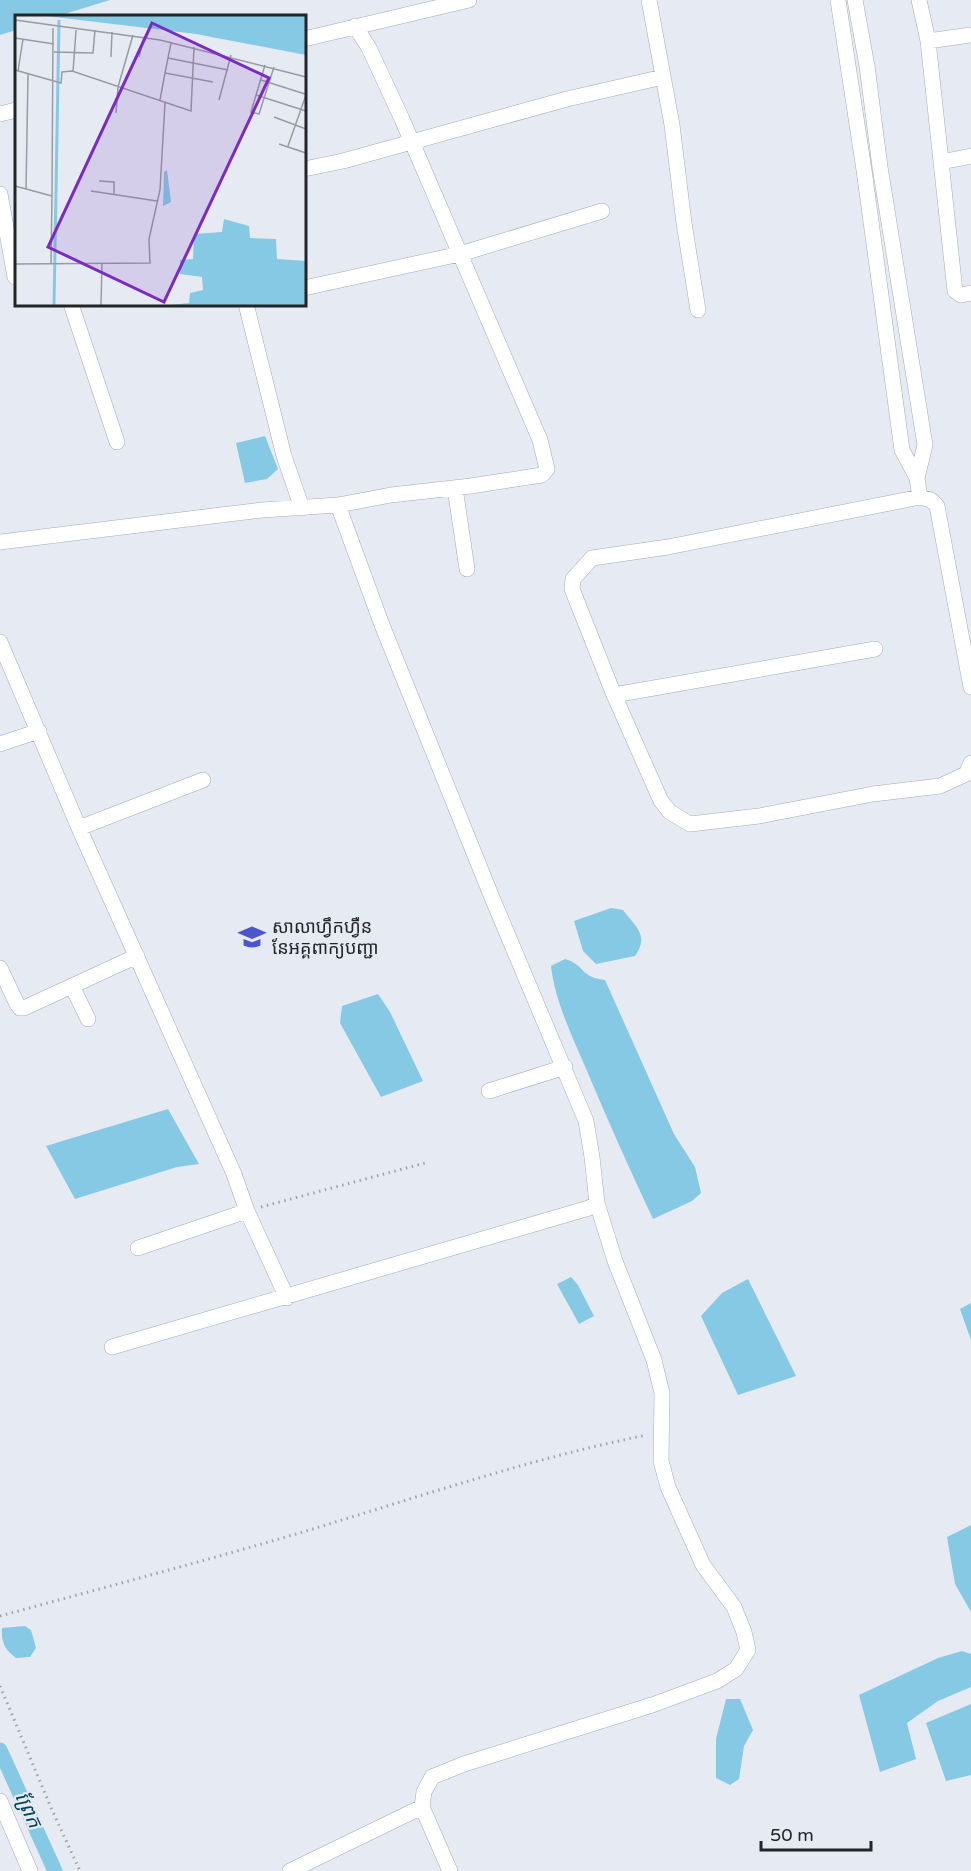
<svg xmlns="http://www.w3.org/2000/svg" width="971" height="1871" viewBox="0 0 971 1871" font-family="'Varela Round','Noto Sans Khmer',sans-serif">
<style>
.water{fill:#86c9e4}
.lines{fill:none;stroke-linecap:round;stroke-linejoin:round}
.canal{stroke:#86c9e4;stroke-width:15}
.minor-casing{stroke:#a6aab3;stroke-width:16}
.path{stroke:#a0a3aa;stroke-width:3;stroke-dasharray:1.5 4.5;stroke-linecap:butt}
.minor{stroke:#fff;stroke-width:15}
.labels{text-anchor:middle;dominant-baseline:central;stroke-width:4.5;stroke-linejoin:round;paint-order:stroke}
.poi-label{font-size:18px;fill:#232427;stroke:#e6eaf3;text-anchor:start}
.water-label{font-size:20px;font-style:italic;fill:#084457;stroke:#e6eaf3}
.inset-river{fill:none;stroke:#86c9e4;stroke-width:3}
.inset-road{fill:none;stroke:#989ba1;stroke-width:1.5}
.view{fill:#7b2cbf;fill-opacity:0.15;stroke:#7b2cbf;stroke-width:3}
.inset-edge{fill:none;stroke:#232427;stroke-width:3}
</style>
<rect width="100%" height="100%" fill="#e6eaf3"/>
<path class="water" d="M0,0H110L58,16H16V30L0,35Z
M265,436L278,469L267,479L245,483L236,443Z
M611,908L623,910C637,928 649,936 635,956L596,964L583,951L574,921Z
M565,959C586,965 579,977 605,980L674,1134L695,1167L701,1193L692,1201L653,1219C630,1170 608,1121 587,1071C573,1038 555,1002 551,966Z
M378,994L390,1012L423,1081L381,1097L340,1023L342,1006Z
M168,1109L199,1164L177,1167L75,1199L46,1146Z
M571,1277L578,1285L594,1316L579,1324L557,1284Z
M748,1279L796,1376L738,1395L701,1316L722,1293Z
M971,1303V1340L960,1309Z
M971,1525V1612L955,1584L947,1537Z
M25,1626L31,1630L36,1648L30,1657L16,1658C5,1650 1,1642 2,1628Z
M962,1651L971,1654V1687L938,1701L907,1723L916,1759L880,1772L859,1695L938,1658Z
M726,1699H740L753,1730L744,1746L739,1779L730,1785L716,1778V1739Z
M971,1704V1775L946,1781L926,1723Z"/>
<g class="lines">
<path class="canal" d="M0,1750L55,1871"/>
<defs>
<path id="minor" d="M649,0L672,125L684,223L698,310
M838,0L864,170L902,450L917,478L920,497
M855,0L867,66L880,167L925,445L917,478
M919,0L928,41L955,291L961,295L971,293
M304,39L469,0
M928,41L971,35
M0,114L16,110
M941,162L971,156
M304,169L343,161L567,99L663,77
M0,194L15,277
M304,288L460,254L602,211
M71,304L117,442
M246,304L284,456L302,508
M455,488L467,569
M338,505L382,625L493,900L586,1121L592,1157L597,1203L615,1261L654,1360L662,1393L661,1461L668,1487L703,1565L734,1607L744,1632L748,1650L736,1669L717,1681L652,1705L464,1764L432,1777L424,1792L422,1807L450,1871
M0,542L262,510L338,505L391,495L471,486L542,475L547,469L540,440L402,119L369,48L355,26
M0,642L79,828L234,1174L247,1211
M971,687L937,506L931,500L920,497L668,547L592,558L573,579L572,589L614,695L661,801L670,812L690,824L759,816L873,794L940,786L966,774L971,763
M614,695L875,649
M0,744L39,731
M79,828L203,780
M0,968L17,1004L20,1008H24L137,956
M72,986L88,1019
M489,1091L565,1067
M138,1248L247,1211L287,1298
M112,1347C271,1302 430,1253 589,1208L597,1203
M0,1801L30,1871
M290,1871L422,1807"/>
</defs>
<use href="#minor" class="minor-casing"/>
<path class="path" d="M261,1207L425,1163
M0,1616C102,1588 205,1561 306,1531C419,1497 532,1458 647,1435
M0,1686L52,1810L80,1871"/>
<use href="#minor" class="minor"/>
</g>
<defs>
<symbol id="school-bare" viewBox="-9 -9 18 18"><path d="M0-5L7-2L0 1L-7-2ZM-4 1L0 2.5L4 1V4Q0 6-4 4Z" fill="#4d55cb" stroke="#e6eaf3" stroke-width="2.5" paint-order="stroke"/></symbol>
</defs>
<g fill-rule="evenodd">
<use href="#school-bare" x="233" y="918" width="38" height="38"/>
</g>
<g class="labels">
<g class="poi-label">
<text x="272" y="927">សាលាហ្វឹកហ្វឺន<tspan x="272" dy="21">នែអគ្គពាក្យបញ្ជា</tspan></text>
</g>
<g class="water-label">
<text transform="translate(28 1810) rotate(65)">ព្រែក</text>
</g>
</g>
<g transform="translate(15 15)">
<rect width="291" height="291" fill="#e6eaf3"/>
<path d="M32,1H291V40L181,19ZM152,155L156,187L148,191L149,157ZM209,204L234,211L235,223L261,224L262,244L291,246V290H155L174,288L175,278L188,275L187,262L165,259V245L178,244L179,219L207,217Z" fill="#86c9e4"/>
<path class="inset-river" d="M39,290L44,5"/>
<path class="inset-road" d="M0,5L145,25L291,62M0,23L39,29M156,28L150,58L198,67M39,37L78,38L80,15M96,42L97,17M124,42L129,22M153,43L213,55M250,50L236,97L244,99L259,52M0,55L46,68L47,57L57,56L176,96L179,32M3,56L8,24M58,57L61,15M246,65L290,79M241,80L291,96M145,85L150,58M204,85L216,40M101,98L103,72L118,20M259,102L291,114M264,129L291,138M273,131L291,80M84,166L99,167V180M0,171L37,181L38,13M11,174L13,59M76,176L142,186M36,248L37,181M0,249L135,248L134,224L145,175L150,88M86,290L87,248"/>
<path class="view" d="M137,8L254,63L149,287L33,232Z"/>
<rect width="291" height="291" class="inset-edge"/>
</g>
<path d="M761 1841v9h110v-9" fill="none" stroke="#232427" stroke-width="3"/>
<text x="770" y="1841" font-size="18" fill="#232427" stroke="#e6eaf3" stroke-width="4.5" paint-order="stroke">50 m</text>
</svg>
